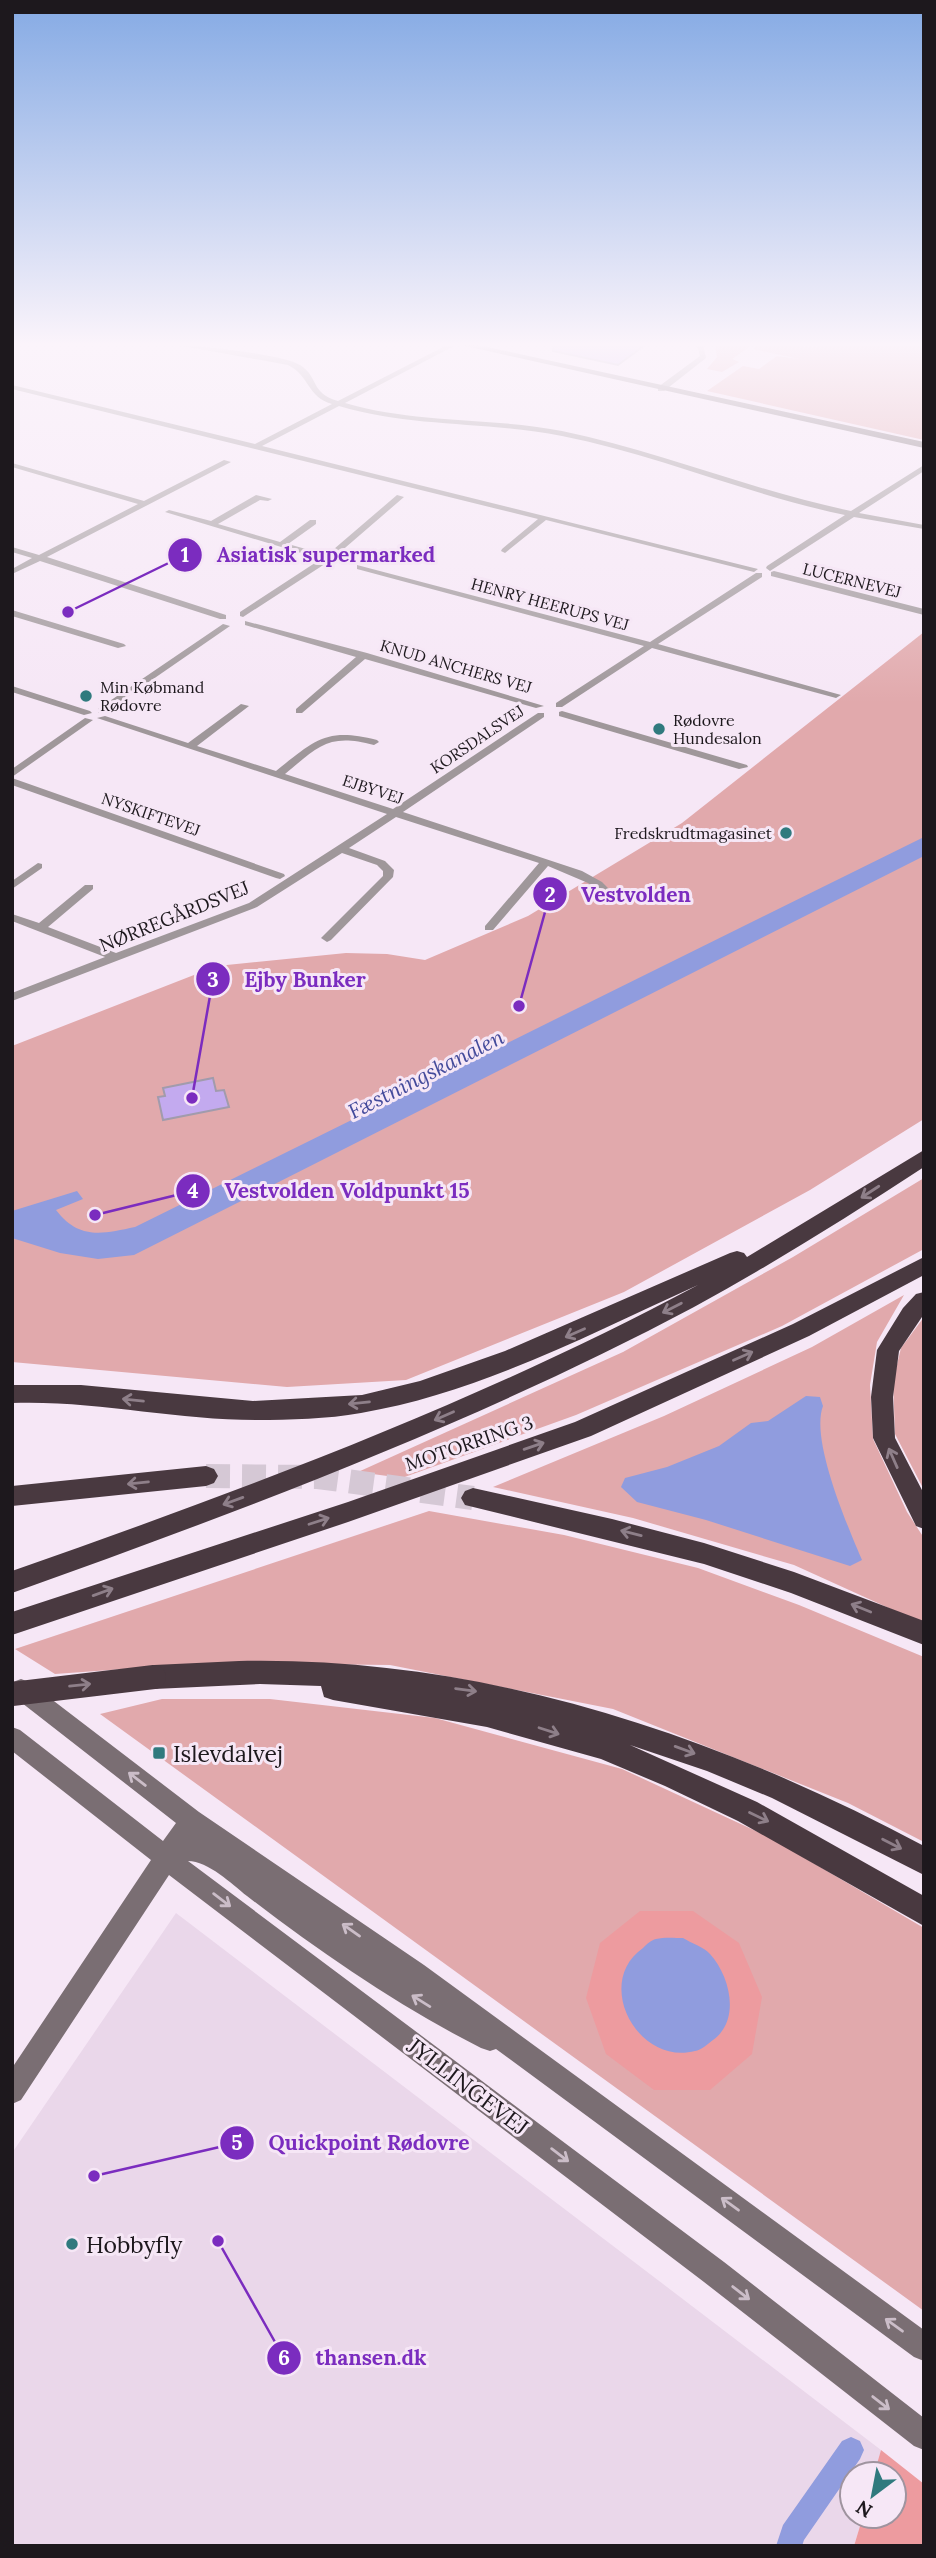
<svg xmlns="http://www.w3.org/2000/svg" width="936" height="2558" viewBox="0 0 936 2558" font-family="Lora,serif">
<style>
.built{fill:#ead7ea}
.green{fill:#e1a9ac}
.forest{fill:#ed9b9f}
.water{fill:#909cde}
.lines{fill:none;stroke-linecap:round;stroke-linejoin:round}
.canal{fill:#909cde;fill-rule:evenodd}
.building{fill:#c3aaef;stroke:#a19bac;stroke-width:2}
.highway-tunnel{stroke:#d5c8d5;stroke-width:24;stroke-dasharray:24 12;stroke-linecap:butt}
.street{fill:#9f979a;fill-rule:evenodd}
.secondary{fill:#7a6e73;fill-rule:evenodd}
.highway{fill:#493940;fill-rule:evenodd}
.highway-bridge{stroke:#493940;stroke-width:24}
.oneway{stroke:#8e7f89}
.oneway2{stroke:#cbbdc8}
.poi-dot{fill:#307a7e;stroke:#f6e7f6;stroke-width:2.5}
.labels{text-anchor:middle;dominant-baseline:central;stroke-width:6;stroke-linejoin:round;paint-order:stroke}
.far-street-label{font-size:16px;fill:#1d181d;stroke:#f6e7f6}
.far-poi-label{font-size:16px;fill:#1d181d;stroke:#f6e7f6;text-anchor:start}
.street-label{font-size:19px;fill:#1d181d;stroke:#f6e7f6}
.water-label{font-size:21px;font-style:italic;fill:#434a9b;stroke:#f6e7f6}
.near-poi-label{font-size:23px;fill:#1d181d;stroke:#f6e7f6;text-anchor:start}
.near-street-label{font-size:23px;fill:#1d181d;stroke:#f6e7f6}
.leader{fill:none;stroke:#7b2cbf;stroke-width:2.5}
.callout-dot{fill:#7b2cbf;stroke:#f6e7f6;stroke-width:2.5}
.mark-label{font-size:21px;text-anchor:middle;font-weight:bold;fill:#fff}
.callout-label{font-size:21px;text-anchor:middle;font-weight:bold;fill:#7b2cbf;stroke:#f6e7f6;stroke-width:6;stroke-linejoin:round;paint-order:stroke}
</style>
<rect width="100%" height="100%" fill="#f6e7f6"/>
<path class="built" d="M176,1913L881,2450L874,2474H852V2516H863L854,2546H12V2153Z"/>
<path class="green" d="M715,345H752L732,359L739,362L722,372L707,369L717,357Z
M758,345L816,347L812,351L821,345H924V440L707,391L743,366L759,369L777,356L799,359L753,349Z
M924,632V1119L810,1190L624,1292L406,1380L287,1387L12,1362V1046L217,966L346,953L387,954L425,960L528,916L682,823Z
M924,1178V1249L782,1326L576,1415L402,1478L358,1472L623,1352L793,1257Z
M904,1295L877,1342L870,1385L873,1439L907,1512L924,1538V1624L794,1565L633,1518L493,1487L664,1416L812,1347Z
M924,1317V1490L895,1434L893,1381L901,1348Z
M429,1511L564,1535L698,1568L799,1605L924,1657V1842L848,1803L613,1709L390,1665L207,1663L55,1674L15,1649Z
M162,1699H270L435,1718L622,1769L769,1837L924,1928V2311L100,1714Z"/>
<path class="forest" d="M640,1911H693L739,1943L762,1997L752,2054L710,2090H654L606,2054L586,1998L600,1943Z
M881,2450L924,2484V2546H854L863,2516H894V2474H874Z"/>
<path class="water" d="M924,837V856L134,1255L98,1259L60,1253L12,1238V1211L77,1191L83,1199L56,1210C79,1240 102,1234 135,1227Z
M806,1396L820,1397L823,1406C810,1440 848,1527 862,1560L850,1566L706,1520L637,1502L621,1487L625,1478L667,1467L719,1446L751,1423L768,1421Z
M683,1938C691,1943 704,1947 710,1954C730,1976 741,2020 713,2040C708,2044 701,2050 695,2051C638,2066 593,1983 643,1948C646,1945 651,1940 656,1939C664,1937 675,1938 683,1938Z"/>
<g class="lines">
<path class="canal" d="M851,2437L860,2441L864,2450L860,2459L804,2540L802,2546H776L783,2525L842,2441Z"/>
</g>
<path class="building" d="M554,345H645L618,365L553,351Z
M213,1078L216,1091L224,1090L229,1107L163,1120L158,1097L165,1096L163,1088Z"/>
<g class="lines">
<path class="highway-tunnel" d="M206,1476L318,1477L473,1498"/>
<path class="street" d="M177,345C199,345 284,355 300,365C319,377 310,393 338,401L447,345H456L345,403C416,424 491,417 562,431C660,451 753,491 851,511L924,465V471L859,513L924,525V529L854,517L770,571L766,568L767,566L845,515C749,495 658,455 562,436C488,421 412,428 339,406L262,446L758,569L754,572L546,520L505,553L501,551L502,549L538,519L12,389V385L255,444L332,404C307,397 310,376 288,365Z
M697,345H703L706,358L664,391H658V387L700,356Z
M224,460L231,462L47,557L226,615V619H220L40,561L12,574V569L32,558L12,552V547L39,555L138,504L12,467V463L144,501Z
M256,495L272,499L268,501L260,500L218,524L280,542L310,520H316V524L288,544L327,555L397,495L404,497L331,560L243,617L240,616V612L321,559L165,512L169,510L211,521Z
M357,565L650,642L756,573H762V577L658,644L841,695L836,698L652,648L562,707H556V703L644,646L357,569Z
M774,571L924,609V615L771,576V572Z
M12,610L124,644L126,646L118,648L12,616Z
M245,621L367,653L544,706L536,708L365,659L302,713H296V709L356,657L245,625Z
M223,624L230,626L104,713H98V709Z
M12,686L90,711L92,713L84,715L12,692Z
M241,704L249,706L197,746L276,771C315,740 326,727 377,740L379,742L374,745C328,733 319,746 285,774L393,809L538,713H544V717L403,812L582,871L602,882L616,896L610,899L588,883L548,866L493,930H485V926L539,863L396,817L349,848L385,861L394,870L393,877L331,940L327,942L321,938L383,876V871L377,865L342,853L257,907L12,1001V993L105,957L12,921V914L39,923L85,885H93V889L48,927L116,953L249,903L387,814L97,718L105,716L188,743Z
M562,711L747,765L748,767L739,769L559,716V712Z
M85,718L93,720L12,777V769Z
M12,778L284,874L285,876L280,879L276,878L12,785Z
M38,863L42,864V868L12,889V881Z"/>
<path class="secondary" d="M461,345H478L924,442V448Z
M21,1679L29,1682L199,1812L424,1965L924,2330V2361L914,2357L496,2049L490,2051L481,2048C398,2006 321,1953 247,1896C232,1884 208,1861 188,1861L724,2262L924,2418V2450L914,2446L704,2282L169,1875L21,2100L12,2104V2068L151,1860L12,1751V1727L20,1730L163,1841L176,1823L13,1696V1682Z"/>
<path class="highway" d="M924,1150V1167C849,1216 773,1264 694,1307C476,1423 244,1510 12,1593V1571C246,1489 479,1402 698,1285C590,1334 479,1393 361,1413C327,1419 290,1420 256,1420C174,1420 94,1400 12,1403V1385H81L253,1401L362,1395L420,1381L505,1351L730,1253L737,1251L744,1253L747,1257Z
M924,1257V1275L809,1336L591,1436L348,1522L12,1635V1612L348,1502L575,1422L793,1324Z
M924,1292V1314L899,1351L893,1397L895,1438L924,1494V1529L916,1526L873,1438L871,1397L877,1350L903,1308L916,1294Z
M206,1466L214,1469L218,1476L214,1483L206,1486L12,1506V1486Z
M473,1488L612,1519L704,1543L794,1572L924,1621V1645L791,1593L704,1564L465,1505L461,1498L465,1491Z
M239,1661C480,1656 713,1733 924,1846V1875L772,1798L707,1771L630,1745L757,1802L924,1896V1926L738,1821L665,1786L601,1759L487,1727L333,1700L324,1697L321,1686L260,1684L154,1689L145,1685L141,1677L145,1669L154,1665Z"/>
<path class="highway-bridge" d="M12,1694L154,1677"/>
</g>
<defs><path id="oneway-shaft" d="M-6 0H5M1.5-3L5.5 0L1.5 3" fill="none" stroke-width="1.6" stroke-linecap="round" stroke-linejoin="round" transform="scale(1.75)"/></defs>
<g class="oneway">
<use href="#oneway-shaft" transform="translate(870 1192) rotate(147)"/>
<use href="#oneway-shaft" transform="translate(672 1308) rotate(153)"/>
<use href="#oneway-shaft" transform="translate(575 1333) rotate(156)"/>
<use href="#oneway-shaft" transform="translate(743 1356) rotate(-24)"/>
<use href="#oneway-shaft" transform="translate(133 1400) rotate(-174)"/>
<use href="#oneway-shaft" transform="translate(359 1403) rotate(174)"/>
<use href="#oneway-shaft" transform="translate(444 1416) rotate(156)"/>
<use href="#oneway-shaft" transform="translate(534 1446) rotate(-19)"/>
<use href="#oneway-shaft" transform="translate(893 1458) rotate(-114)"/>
<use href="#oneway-shaft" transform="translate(138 1483) rotate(174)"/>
<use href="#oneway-shaft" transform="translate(233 1501) rotate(160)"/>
<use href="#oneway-shaft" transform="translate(319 1521) rotate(-18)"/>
<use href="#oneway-shaft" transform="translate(631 1533) rotate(-166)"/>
<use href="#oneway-shaft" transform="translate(103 1592) rotate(-20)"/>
<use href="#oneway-shaft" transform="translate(861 1608) rotate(-158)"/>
<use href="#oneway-shaft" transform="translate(80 1685) rotate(-6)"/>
<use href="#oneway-shaft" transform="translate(466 1690) rotate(8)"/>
<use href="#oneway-shaft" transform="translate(549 1731) rotate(18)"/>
<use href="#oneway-shaft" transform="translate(685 1750) rotate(20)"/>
<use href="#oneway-shaft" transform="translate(759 1817) rotate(26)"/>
<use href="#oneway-shaft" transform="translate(892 1844) rotate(27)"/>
</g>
<g class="oneway2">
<use href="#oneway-shaft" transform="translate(137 1779) rotate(-142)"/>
<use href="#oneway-shaft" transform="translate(222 1900) rotate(37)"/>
<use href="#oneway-shaft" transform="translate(351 1930) rotate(-145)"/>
<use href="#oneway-shaft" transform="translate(421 2001) rotate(-148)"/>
<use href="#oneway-shaft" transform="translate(560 2155) rotate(37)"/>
<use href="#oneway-shaft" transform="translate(730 2204) rotate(-144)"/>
<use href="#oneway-shaft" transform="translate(741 2293) rotate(38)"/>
<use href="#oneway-shaft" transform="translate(894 2325) rotate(-144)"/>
<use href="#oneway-shaft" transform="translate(881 2403) rotate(38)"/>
</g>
<linearGradient id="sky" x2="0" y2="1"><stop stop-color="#85aae4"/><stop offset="0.49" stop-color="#fbf4fb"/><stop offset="1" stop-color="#fbf4fb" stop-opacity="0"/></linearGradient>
<rect width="936" height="703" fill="url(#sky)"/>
<g class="poi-dot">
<circle cx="86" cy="696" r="7"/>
<circle cx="659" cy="729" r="7"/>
<circle cx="786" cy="833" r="7"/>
<rect x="152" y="1746" width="14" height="14" rx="3.5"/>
<circle cx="72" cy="2244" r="7"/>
</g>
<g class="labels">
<g class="far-street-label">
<text transform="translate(852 580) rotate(14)">LUCERNEVEJ</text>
<text transform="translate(550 604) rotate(15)">HENRY HEERUPS VEJ</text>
<text transform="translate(456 666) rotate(16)">KNUD ANCHERS VEJ</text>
<text transform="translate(477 739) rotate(-34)">KORSDALSVEJ</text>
<text transform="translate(373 789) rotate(18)">EJBYVEJ</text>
<text transform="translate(151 814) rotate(19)">NYSKIFTEVEJ</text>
</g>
<g class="far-poi-label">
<text x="100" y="687">Min Købmand<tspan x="100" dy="18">Rødovre</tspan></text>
<text x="673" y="720">Rødovre<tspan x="673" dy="18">Hundesalon</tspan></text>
<text x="772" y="833" text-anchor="end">Fredskrudtmagasinet</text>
</g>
<g class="street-label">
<text transform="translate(174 916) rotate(-22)">NØRREGÅRDSVEJ</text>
<text transform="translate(469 1443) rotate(-19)">MOTORRING 3</text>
</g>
<g class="water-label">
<text transform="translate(426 1074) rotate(-27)">Fæstningskanalen</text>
</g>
<g class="near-poi-label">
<text x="173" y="1753">Islevdalvej</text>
<text x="86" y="2244">Hobbyfly</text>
</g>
<g class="near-street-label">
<text transform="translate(468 2086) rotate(37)">JYLLINGEVEJ</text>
</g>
</g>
<path class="leader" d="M68 612L185 555M519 1006L550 894M192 1098L213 979M95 1215L193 1191M94 2176L237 2143M218 2241L284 2358"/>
<g class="callout-dot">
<circle cx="68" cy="612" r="7"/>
<circle cx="519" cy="1006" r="7"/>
<circle cx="192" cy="1098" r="7"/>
<circle cx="95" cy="1215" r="7"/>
<circle cx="94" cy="2176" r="7"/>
<circle cx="218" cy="2241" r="7"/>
<circle cx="185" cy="555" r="18"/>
<circle cx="550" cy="894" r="18"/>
<circle cx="213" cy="979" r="18"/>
<circle cx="193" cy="1191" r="18"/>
<circle cx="237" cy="2143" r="18"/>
<circle cx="284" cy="2358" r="18"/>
</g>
<g class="mark-label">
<text x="185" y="562">1</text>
<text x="550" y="902">2</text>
<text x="213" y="987">3</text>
<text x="193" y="1198">4</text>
<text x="237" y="2150">5</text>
<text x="284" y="2365">6</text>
</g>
<g class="callout-label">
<text x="326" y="562">Asiatisk supermarked</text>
<text x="636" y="902">Vestvolden</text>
<text x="305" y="987">Ejby Bunker</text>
<text x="347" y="1198">Vestvolden Voldpunkt 15</text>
<text x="369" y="2150">Quickpoint Rødovre</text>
<text x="371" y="2365">thansen.dk</text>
</g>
<rect width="936" height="2558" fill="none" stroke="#1d181d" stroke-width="28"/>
<g transform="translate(873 2495) rotate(212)"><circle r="33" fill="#f6e7f6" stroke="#9f949f" stroke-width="2"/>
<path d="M0-5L12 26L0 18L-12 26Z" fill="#307a7e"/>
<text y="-10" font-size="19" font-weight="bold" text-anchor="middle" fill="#1d181d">N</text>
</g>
</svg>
